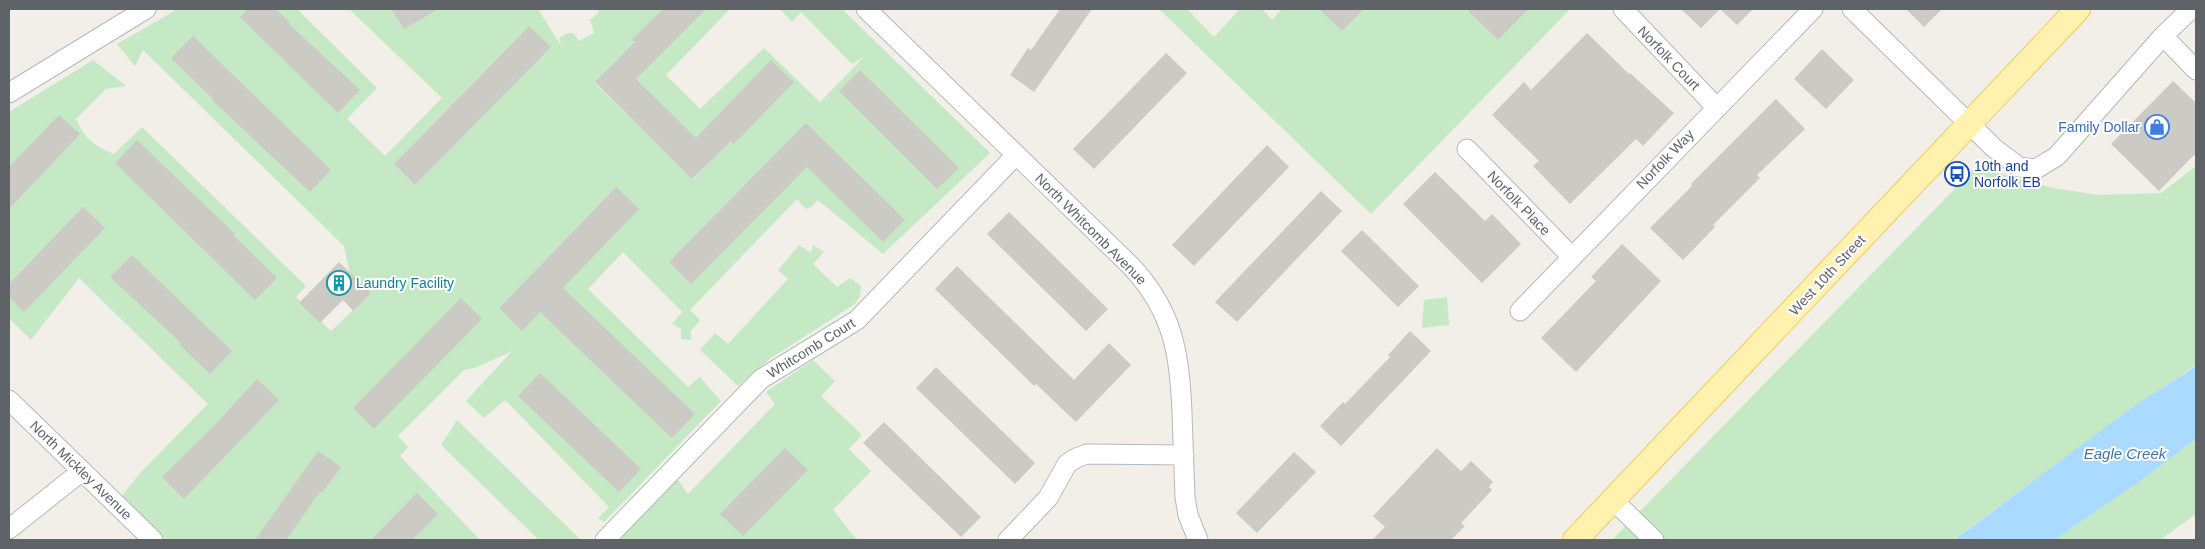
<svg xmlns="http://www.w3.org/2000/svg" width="2205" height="549" viewBox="0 0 2205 549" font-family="Arial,sans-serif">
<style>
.green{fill:#c5e8c5;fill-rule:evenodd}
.water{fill:#aadaff}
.building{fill:#cccac5}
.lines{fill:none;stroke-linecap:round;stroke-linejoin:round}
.minor-casing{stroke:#b5b8bc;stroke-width:21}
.major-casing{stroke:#f2c960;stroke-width:26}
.minor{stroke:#fff;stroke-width:19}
.major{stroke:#fff2af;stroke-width:24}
.labels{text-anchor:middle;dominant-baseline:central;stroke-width:4;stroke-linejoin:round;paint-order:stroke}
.street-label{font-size:14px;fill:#5f6368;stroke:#fff}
.shop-label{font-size:14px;fill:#366cbe;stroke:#fff;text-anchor:end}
.transit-label{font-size:14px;fill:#164399;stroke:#fff;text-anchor:start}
.culture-label{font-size:14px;fill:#0d838f;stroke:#fff;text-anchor:start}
.water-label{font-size:15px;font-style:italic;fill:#4174aa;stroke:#fff}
</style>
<rect width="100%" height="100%" fill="#f1efe8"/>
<path class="green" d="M178,9H297L377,88L347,119L385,156L442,98L349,9H538L561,46L559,38L568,33H573L579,41L594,33L590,20L599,12L597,9H730L666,75L700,109L764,48L820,102L864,57L852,64L801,12L792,22L780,9H842L990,153L883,254L818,200L811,207L806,209L797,199L690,310L700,320L691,331V340L681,339V329L672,324L682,312L623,252L588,289L688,387L700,377L721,401L604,522L598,518L609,507L505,400L484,418L466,401L512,351L477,367L464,370L398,436L408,447L400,456L480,540H163L120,498L141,472L208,404L79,278L31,340L9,318V112L93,60L126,86L106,89L76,119C86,140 93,145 114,154L142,127L306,286L296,297L331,331L370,294L350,274L344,246L143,50L135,66L117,44ZM529,26L550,47L415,185L394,164ZM617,60L714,157L693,179L595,83ZM616,187L522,330L499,308Z
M1159,9H1187L1214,37L1240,9H1262L1272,20L1282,9H1319L1342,31L1364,9H1466L1498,40L1529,9H1570L1371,214Z
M2196,166V365L2126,413L1953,540H1612L1976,167L2053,188L2098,195L2161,193Z
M799,245L811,253L813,245L824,252L813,264L837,287L850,278L861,286L860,296L855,304L771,358L738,386L700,350L715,333L728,344L788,279L778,270Z
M1447,297L1449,325L1422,328L1424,300Z
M813,360L835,381L821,396L862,435L849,449L871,471L833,510L857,540H612L676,477L688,494L775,404L766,392Z
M457,420L581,540H539L441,445Z
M2196,439V514L2160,540H2054L2140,481Z"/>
<path class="water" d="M2196,366V439L2139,482L2054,540H1954L2130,409Z"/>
<path class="building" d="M248,9H276L290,23L289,24L360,90L338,113L240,17Z
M391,9H438L404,29Z
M663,9H706L636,79L696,138L771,60L794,82L734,144L731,141L692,179L595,82L635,42L632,40Z
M1060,9H1092L1034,92L1010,75L1028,48L1031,50Z
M1319,9H1364L1342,31Z
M1466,9H1529L1498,40Z
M1681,9H1753L1737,25L1720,9L1701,28Z
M1906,9H1942L1924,27Z
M529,26L551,47L415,185L394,164Z
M1587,33L1629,74L1630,73L1674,113L1643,146L1636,139L1570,204L1533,166L1539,161L1492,115L1524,82L1531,90Z
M193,36L331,170L310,192L212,100L213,99L171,58Z
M1822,49L1854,80L1826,109L1794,79Z
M1166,53L1187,73L1094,169L1073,149Z
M860,70L959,168L937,189L839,91Z
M2173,81L2196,103V153L2159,191L2111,144Z
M1776,99L1805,129L1757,175L1760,178L1713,225L1715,227L1683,260L1650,228L1692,186L1691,184Z
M59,115L80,134L9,209V167Z
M806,123L905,220L883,242L807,167L691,284L669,262Z
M137,140L235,234L234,236L277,278L255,300L115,163Z
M1267,145L1289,167L1194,266L1172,245Z
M1435,172L1485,221L1492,214L1521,244L1482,283L1403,204Z
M616,187L639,209L563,288L695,414L672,438L540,312L522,331L499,308Z
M1321,191L1342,211L1237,322L1215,302Z
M83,207L105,228L24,312L9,297V284Z
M1009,212L1108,309L1086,331L987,234Z
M1362,230L1419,286L1398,307L1341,251Z
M1622,244L1661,281L1576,372L1541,338L1596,281L1591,277Z
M132,255L232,351L210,374L179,344L181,343L110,277Z
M339,262L371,293L353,311L343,300L320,323L299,303Z
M957,266L1074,380L1109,343L1131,365L1076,422L1036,384L1034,386L935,289Z
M461,298L482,319L374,429L353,408Z
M1410,331L1431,351L1341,446L1320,426L1343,402L1345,404L1390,357L1388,355Z
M936,367L1035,463L1015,484L916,388Z
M540,373L641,469L619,492L518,396Z
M257,379L279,400L184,499L162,477L214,426Z
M884,422L981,517L961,537L863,443Z
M785,448L808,470L743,536L720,514Z
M1437,448L1461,471L1471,461L1493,482L1489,487L1492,490L1461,523L1465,526L1451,540H1372L1385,527L1373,516Z
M318,451L341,467L323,492H320L286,540H255Z
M1294,452L1316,472L1257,533L1236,513Z
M417,493L438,514L412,540H371Z"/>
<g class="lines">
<defs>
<path id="minor" d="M866,9L1131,266C1173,311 1180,354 1182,413C1183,441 1184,469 1185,497L1188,515L1198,540
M1623,9L1716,107
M1852,9L1994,148L2019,167L2036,169L2057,156L2163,36L2191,9
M2163,36L2196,70
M9,93L146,9
M1467,149L1572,257
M1520,311L1813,9
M9,400L153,540
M1613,500L1654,540
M9,529L82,471
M605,540L761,379L857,320L1016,155
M1008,540L1048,498L1067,464L1076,458L1087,454L1184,455"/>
<path id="major" d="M1575,540L2078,9"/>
</defs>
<use href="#minor" class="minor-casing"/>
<use href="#major" class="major-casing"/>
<use href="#minor" class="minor"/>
<use href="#major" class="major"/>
</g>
<defs>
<symbol id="shop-ring" viewBox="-11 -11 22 22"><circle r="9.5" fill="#fff" stroke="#3f7fe0" stroke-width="1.5"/><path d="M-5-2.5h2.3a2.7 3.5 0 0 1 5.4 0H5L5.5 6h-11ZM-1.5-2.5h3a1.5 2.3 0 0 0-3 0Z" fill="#3f7fe0"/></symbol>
<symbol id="bus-ring" viewBox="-11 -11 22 22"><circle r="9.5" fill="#fff" stroke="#1a4fb4" stroke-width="1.5"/><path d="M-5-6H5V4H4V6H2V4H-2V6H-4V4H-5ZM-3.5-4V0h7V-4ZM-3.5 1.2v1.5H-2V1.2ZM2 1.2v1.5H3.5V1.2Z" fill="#1a4fb4"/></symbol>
<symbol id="building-ring" viewBox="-11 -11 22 22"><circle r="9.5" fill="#fff" stroke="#0f9aa8" stroke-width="1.5"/><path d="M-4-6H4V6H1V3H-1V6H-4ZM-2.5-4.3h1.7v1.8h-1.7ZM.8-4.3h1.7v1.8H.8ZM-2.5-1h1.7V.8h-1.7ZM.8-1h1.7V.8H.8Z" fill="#0f9aa8"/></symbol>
</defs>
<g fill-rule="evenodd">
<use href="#shop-ring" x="2143" y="113" width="28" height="28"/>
<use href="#bus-ring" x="1943" y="160" width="28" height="28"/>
<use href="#building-ring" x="325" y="269" width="28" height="28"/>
</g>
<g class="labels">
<g class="street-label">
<text transform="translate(1669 58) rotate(46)">Norfolk Court</text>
<text transform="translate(1665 159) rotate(-46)">Norfolk Way</text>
<text transform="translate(1519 203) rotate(46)">Norfolk Place</text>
<text transform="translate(1091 229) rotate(45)">North Whitcomb Avenue</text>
<text transform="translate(1827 275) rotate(-47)">West 10th Street</text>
<text transform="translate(811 348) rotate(-32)">Whitcomb Court</text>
<text transform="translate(81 470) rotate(44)">North Mickley Avenue</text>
</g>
<g class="shop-label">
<text x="2140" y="127">Family Dollar</text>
</g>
<g class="transit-label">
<text x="1974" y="166">10th and<tspan x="1974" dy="16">Norfolk EB</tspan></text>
</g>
<g class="culture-label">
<text x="356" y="283">Laundry Facility</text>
</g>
<g class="water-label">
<text x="2125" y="453">Eagle Creek</text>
</g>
</g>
<rect width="2205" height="549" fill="none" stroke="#5f6368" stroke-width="20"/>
</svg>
